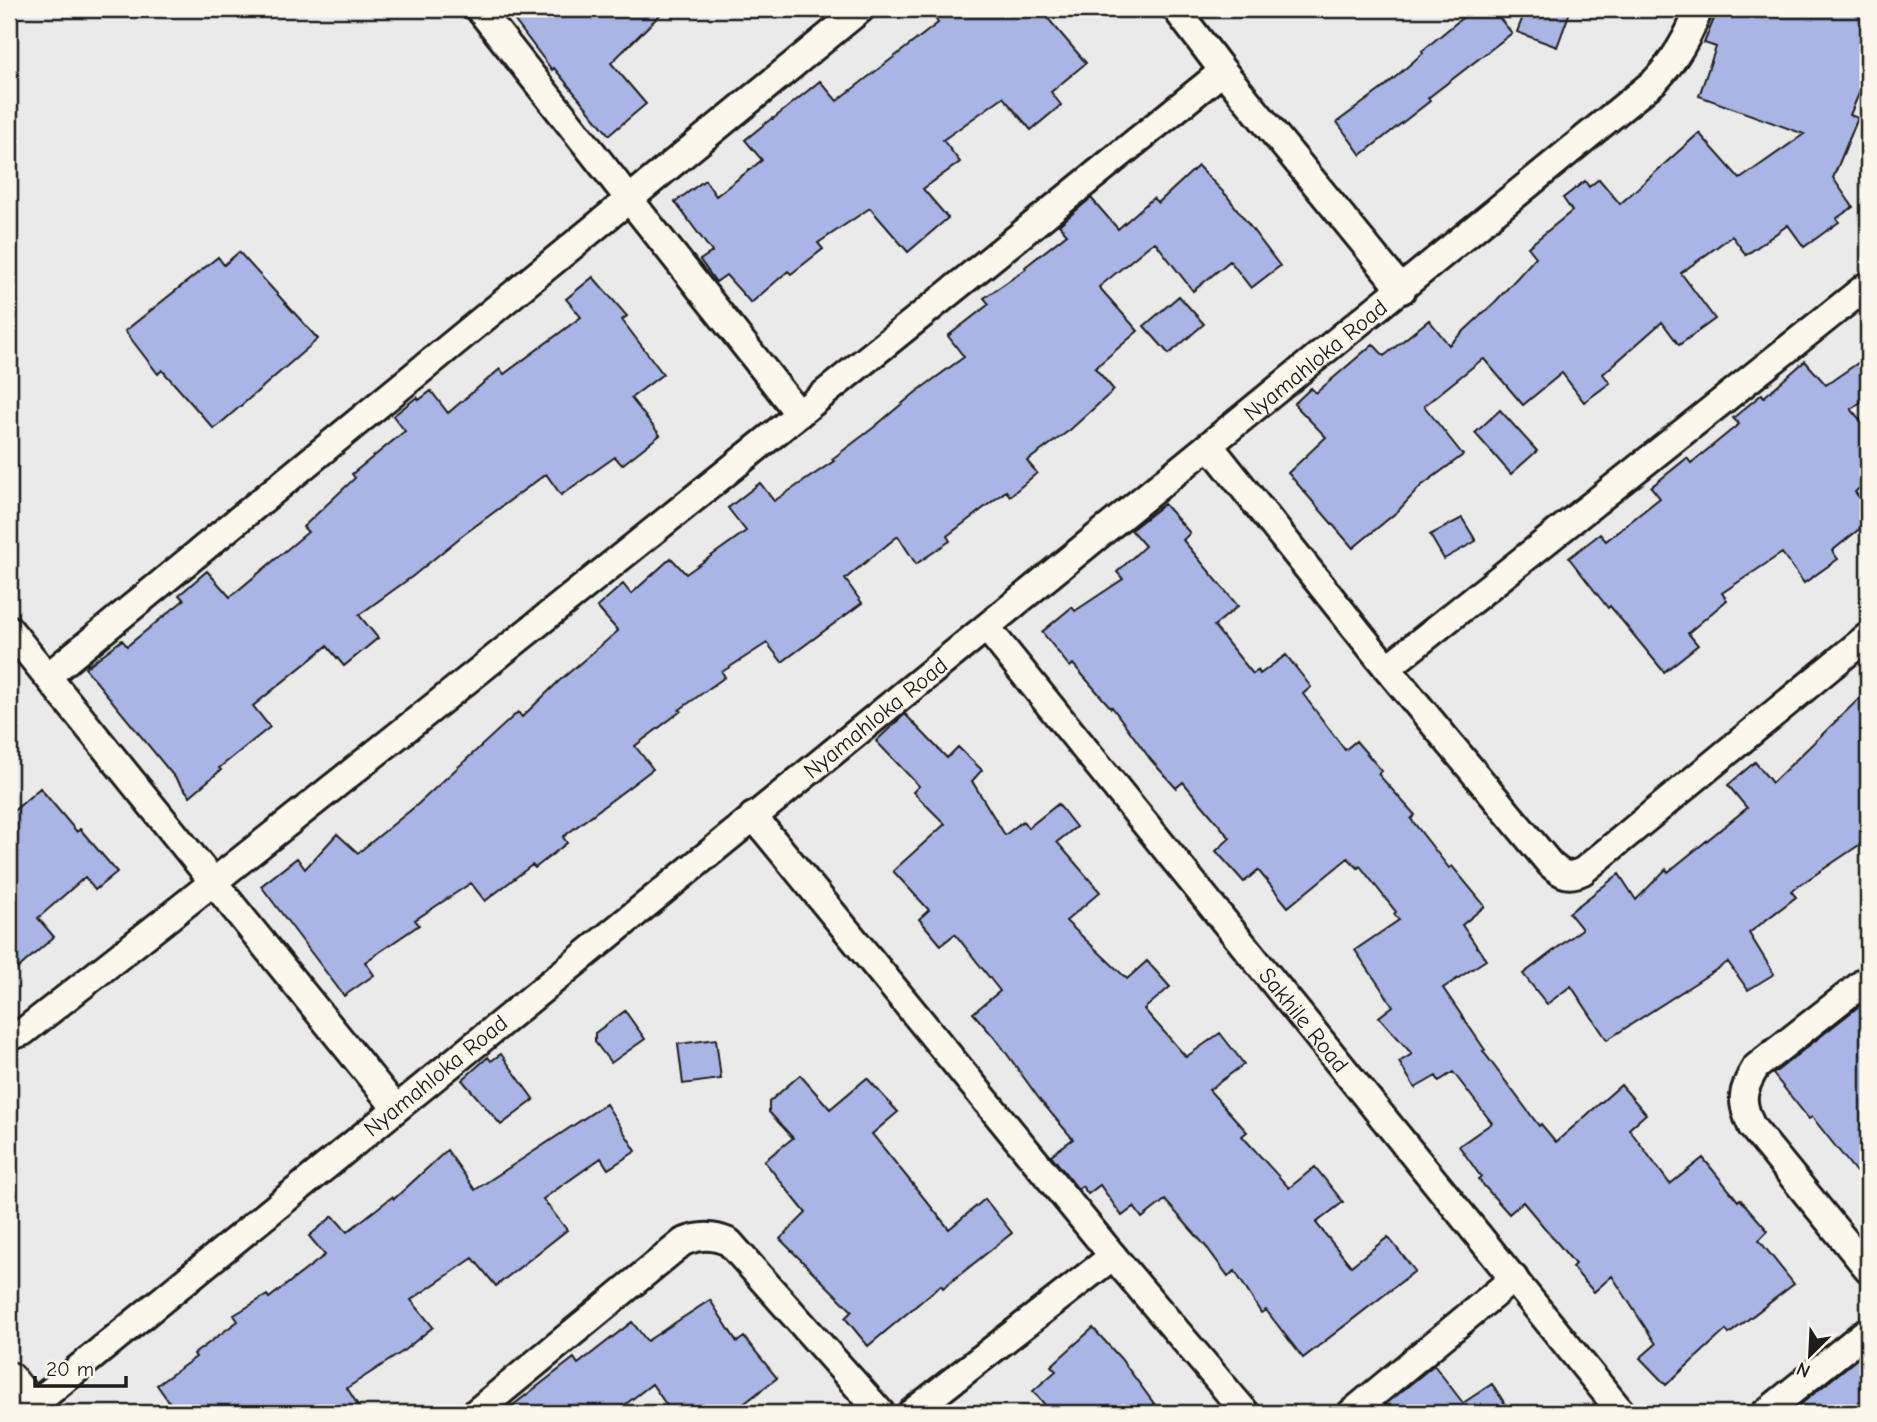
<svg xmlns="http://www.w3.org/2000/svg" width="1877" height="1422" viewBox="0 0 1877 1422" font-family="'Comic Neue',sans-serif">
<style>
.building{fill:#a8b5e5;stroke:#1c1c1c;stroke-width:2}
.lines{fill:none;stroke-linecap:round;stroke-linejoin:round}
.minor-casing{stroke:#1c1c1c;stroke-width:32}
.tertiary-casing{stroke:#1c1c1c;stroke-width:38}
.minor{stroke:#fbf7ec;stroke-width:26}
.tertiary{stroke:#fbf7ec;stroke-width:33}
.labels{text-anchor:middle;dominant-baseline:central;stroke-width:6;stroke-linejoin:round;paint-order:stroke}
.street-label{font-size:23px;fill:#1c1c1c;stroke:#fbf7ec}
</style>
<rect width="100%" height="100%" fill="#eaeaeb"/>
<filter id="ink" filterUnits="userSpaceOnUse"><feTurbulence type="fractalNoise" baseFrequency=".0143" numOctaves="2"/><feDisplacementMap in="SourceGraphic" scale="14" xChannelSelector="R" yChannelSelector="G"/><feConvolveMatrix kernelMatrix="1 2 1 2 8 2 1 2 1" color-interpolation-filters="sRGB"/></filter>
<g filter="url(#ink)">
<path class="building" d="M506,9H666L611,63L646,104L609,135L554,68L552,70Z
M950,9H1040L1086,63L1051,92L1061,105L1031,130L1003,97L943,140L960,162L923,189L948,218L908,252L870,208L818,243L823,249L791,274L788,271L751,303L726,275L716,282L700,260L712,252L675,202L705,180L716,196L762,160L745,140L772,118L773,119L820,81L837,101L938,23L935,18Z
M1473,9H1492L1512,33L1428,98L1430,101L1361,155L1337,122L1383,88L1423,53L1422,51Z
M1526,9H1571L1557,47L1517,32Z
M1718,9H1844L1868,20V72L1850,115L1858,118L1833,178L1853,207L1837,218L1839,222L1804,247L1788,225L1746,255L1732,236L1681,273L1715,319L1679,345L1662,322L1603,374L1610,383L1584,402L1562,373L1523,405L1484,359L1480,361L1424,406L1463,455L1421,486L1398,511L1353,548L1288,473L1326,437L1294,404L1311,388L1316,393L1373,344L1384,356L1429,320L1449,345L1496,301L1536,257L1528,247L1572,211L1563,198L1585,181L1589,187L1599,179L1620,204L1699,133L1740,179L1804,134L1699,96L1716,47L1704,43Z
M1198,166L1227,196L1280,266L1251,288L1230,261L1193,291L1155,242L1150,245L1099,287L1138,331L1095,368L1114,390L1070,430L1027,461L1037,473L1010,496L1006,491L947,536L950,541L916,564L898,536L845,579L862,603L782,662L767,643L722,672L725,677L679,710L681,711L635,746L653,769L563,837L567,843L535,868L532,865L485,901L471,883L415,920L419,925L365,962L374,975L344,996L261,886L297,858L305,869L337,834L358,853L417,805L518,712L522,717L558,682L618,631L597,607L623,584L631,594L671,558L686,574L746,531L728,508L760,483L774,501L834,461L832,459L873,428L916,392L964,357L948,336L989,304L984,298L1026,269L1025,267L1067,234L1059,225L1091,198L1118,229L1153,198L1158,203Z
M239,252L318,339L214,429L162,370L158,374L125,331L218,257L224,265Z
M593,277L627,316L622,320L663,374L631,398L660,435L622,465L615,457L561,495L546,474L463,535L413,576L359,615L378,638L344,666L327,646L253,706L270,727L219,768L221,770L190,796L85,668L122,640L127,646L184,600L179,595L207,571L230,597L308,532L303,527L355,478L352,474L405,431L393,416L417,397L419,400L431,391L448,413L500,369L504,374L581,317L566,299Z
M1179,296L1204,324L1169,354L1144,326Z
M1868,356V397L1851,409L1868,429V480L1855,492L1868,508V522L1832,551L1838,559L1804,583L1782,553L1722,593L1727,600L1688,633L1698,645L1664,672L1610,606L1608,608L1569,558L1600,534L1606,541L1660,498L1651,487L1687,458L1691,463L1739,424L1733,418L1762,394L1764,397L1805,361L1826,385Z
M1500,410L1537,451L1511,474L1475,433Z
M1164,504L1190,533L1183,540L1238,606L1214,626L1253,674L1258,670L1260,674L1286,655L1311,687L1303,694L1345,750L1356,741L1382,771L1378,774L1415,815L1411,819L1449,868L1452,866L1485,906L1462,925L1486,960L1443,988L1485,1050L1483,1051L1539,1126L1541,1124L1556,1142L1621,1085L1646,1114L1629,1129L1670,1184L1703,1158L1738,1201L1740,1199L1768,1231L1759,1240L1794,1284L1729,1334L1726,1330L1666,1385L1640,1358L1656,1344L1612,1276L1594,1292L1572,1267L1575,1264L1523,1202L1509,1214L1478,1179L1481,1177L1459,1146L1492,1123L1453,1072L1439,1081L1436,1076L1415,1088L1399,1062L1412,1054L1379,1017L1393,1006L1355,950L1399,920L1394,914L1396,912L1360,866L1358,868L1348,858L1288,907L1258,870L1244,882L1216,851L1230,838L1183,782L1176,788L1151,760L1112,707L1111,708L1073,664L1070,667L1042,632L1072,607L1075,611L1123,579L1117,572L1145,546L1131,530Z
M1462,518L1476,541L1444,559L1430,535Z
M1868,690V839L1791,891L1796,897L1749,933L1774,974L1748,990L1728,962L1607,1040L1571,986L1547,1004L1523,974L1582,929L1569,913L1619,874L1636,900L1666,869L1668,872L1747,808L1728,785L1755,762L1772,783Z
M905,714L947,758L958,747L982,770L972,781L1005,835L1023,821L1028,828L1058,804L1076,827L1057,842L1100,892L1066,921L1127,979L1147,961L1170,987L1144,1009L1186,1057L1220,1033L1244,1064L1209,1090L1247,1132L1242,1136L1289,1188L1315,1167L1343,1202L1316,1223L1351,1266L1388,1237L1415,1271L1303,1358L1266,1310L1261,1313L1235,1271L1228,1276L1208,1249L1165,1200L1142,1218L1134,1207L1122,1216L1100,1185L1088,1194L1082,1186L1078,1189L1051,1155L1073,1139L1040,1100L999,1043L973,1013L1000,991L955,934L941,945L919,919L929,910L893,871L945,824L913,792L919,786L876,741Z
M40,788L77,832L80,829L117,872L95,890L85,877L38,918L54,937L9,976V815Z
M1868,999V1187L1812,1117L1809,1119L1773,1074Z
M625,1011L645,1039L611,1063L595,1042V1033Z
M716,1039L721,1079L683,1084L678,1044Z
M501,1054L534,1100L501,1125L462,1080L488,1057L491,1061Z
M800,1075L830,1109L867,1078L898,1112L872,1134L949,1229L985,1199L1012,1233L943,1288L941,1285L868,1346L845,1318L852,1311L780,1239L806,1213L764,1161L793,1138L769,1112V1102Z
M606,1104L636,1151L608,1169L601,1158L543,1199L567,1230L496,1286L473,1258L411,1300L433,1327L402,1352L347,1388L363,1413H177L157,1385L196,1357L194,1354L238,1321L234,1315L267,1295L269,1298L325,1255L309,1236L333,1216L347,1232L392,1197L394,1199L447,1150L475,1190Z
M710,1300L737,1342L744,1337L777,1378L732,1413H672L652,1384L614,1413H503L574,1358L578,1364L632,1322L647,1341Z
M1093,1328L1121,1359L1161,1413H1052L1033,1391L1056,1371L1051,1366Z
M1868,1350V1394L1847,1413H1790Z
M1434,1365L1463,1403L1492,1384L1511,1413H1375Z"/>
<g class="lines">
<defs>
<g id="minor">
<path d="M479,9L799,414"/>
<path d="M1176,9L1223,71L1402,290"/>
<path d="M1210,446L1387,668L1550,864C1562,875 1569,878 1583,871L1868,636"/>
<path id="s1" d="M987,628L1622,1413"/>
<path d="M9,629L395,1107"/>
<path d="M1387,668L1868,285"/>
<path d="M48,676L861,9"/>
<path d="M753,816L1113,1256L1246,1413"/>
<path d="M1868,979L1756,1067C1741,1091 1740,1102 1752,1127L1868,1269"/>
<path d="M9,1037L23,1032C426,716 825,394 1223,71"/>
<path id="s2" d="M31,1407C570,962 1116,526 1655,81C1676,59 1688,37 1699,9"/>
<path d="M475,1413L683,1242C701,1235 712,1235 729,1242L881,1413"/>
<path d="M911,1413L1113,1256"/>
<path d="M1351,1413L1514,1278"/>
<path d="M1765,1413L1868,1330"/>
</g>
<path id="tertiary" d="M9,1379L36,1413"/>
</defs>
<use href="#minor" class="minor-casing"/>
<use href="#tertiary" class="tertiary-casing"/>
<use href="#minor" class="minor"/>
<use href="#tertiary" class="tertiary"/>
</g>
</g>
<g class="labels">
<g class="street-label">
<text stroke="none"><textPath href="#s2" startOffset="1657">Nyamahloka Road</textPath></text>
<text stroke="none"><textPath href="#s2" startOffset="1090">Nyamahloka Road</textPath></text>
<text stroke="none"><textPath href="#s1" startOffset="504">Sakhile Road</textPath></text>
<text stroke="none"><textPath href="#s2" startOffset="523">Nyamahloka Road</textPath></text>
</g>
</g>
<rect width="1877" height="1422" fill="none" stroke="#fbf7ec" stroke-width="35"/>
<rect x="18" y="18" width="1842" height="1387" fill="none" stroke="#1c1c1c" stroke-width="2.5" filter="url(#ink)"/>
<g transform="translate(1810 1355) rotate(204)" stroke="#fbf7ec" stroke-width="5" paint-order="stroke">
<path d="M0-5L12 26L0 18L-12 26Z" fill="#1c1c1c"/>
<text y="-10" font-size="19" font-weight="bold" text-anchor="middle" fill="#1c1c1c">N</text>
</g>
<path d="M35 1376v10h91v-10" fill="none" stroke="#1c1c1c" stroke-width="3.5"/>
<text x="46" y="1376" font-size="21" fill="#1c1c1c" stroke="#fbf7ec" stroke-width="5" paint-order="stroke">20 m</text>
</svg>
